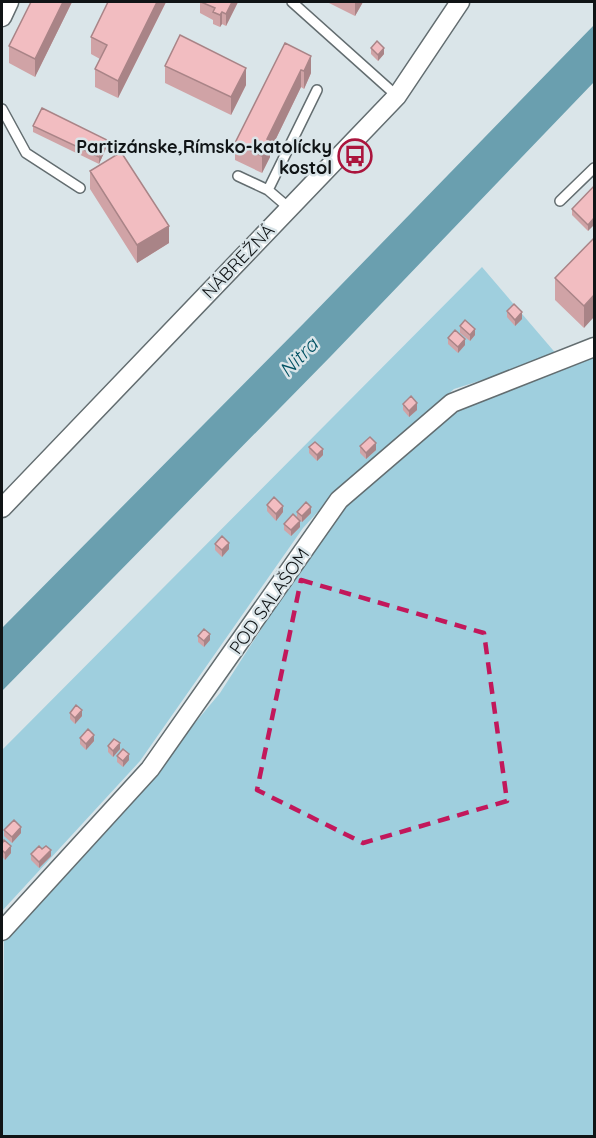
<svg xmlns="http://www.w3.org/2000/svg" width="596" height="1138" viewBox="0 0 596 1138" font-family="Quicksand,sans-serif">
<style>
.green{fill:#9fcfde}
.water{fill:#6a9faf}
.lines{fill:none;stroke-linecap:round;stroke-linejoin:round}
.lane-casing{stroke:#636d70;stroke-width:12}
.street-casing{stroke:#636d70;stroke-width:21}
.lane{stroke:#fff;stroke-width:9}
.street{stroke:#fff;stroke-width:18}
.wall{fill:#d0a3a6}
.shaded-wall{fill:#a98487}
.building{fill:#f2bdc1;stroke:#a98487;stroke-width:1.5}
.marked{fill:none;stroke:#c2185b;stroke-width:4.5;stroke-dasharray:12 8;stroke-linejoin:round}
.labels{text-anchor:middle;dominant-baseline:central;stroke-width:5;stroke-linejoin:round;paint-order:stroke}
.poi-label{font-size:18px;font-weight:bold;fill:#101416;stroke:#dae5e9;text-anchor:end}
.street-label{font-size:18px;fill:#101416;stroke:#dae5e9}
.water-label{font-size:20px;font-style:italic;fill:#005163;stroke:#dae5e9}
</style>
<rect width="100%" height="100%" fill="#dae5e9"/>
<path class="green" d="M482,267L558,356L454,389L337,491L303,528L140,761L2,911V750Z
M594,357V1136H2L4,940L154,772L220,693L334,516L455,408L562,366Z"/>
<path class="water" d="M594,25V82L331,356L2,691V628L304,323Z"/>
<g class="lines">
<defs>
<path id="lane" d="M292,2L397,96
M2,109L26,153L80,188
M238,176L268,190L289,208
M268,190L317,90
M560,201L594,168"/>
<path id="street" d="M2,17L9,2
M2,508L397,96L460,2
M2,931L150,769L339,500L452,403L594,347"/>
</defs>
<use href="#lane" class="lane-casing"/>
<use href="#street" class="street-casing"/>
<use href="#lane" class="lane"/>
<use href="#street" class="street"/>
</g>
<path class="wall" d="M72,2L35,77L9,63V46Z
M166,2L118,98L95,87V69L100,59L91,54V37Z
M200,2H238L226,26L222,24L220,27L213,24V20L200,13Z
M327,2H363L355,16Z
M285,43L311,73L304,89L301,87L270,151V157L262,173L235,160V143Z
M371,48L384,54L378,61L371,54Z
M165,66L246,85L231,115L165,83Z
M33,126L107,146L99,164L33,132Z
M90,171L169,243L137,263L90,189Z
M594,186L588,231L572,215V209Z
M594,238L584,328L555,300V278Z
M507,311L522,319L515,326L507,317Z
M460,326L475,335L470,341L460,333Z
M448,338L465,345L458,353L448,344Z
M403,404L417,410L409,417L403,410Z
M360,446L376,450L366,459L360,453Z
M309,447L323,455L317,461L309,453Z
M267,505L283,512L276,521L267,511Z
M297,512L311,513L302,522L297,518Z
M284,524L300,527L291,536L284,530Z
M215,544L229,549L222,557L215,550Z
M198,636L210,640L204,647L198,642Z
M70,713L82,716L75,724L70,719Z
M80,738L94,741L86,750L80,744Z
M108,746L120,749L113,757L108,752Z
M117,756L129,760L123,767L117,762Z
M4,830L21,833L12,843L4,836Z
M2,844L11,853L5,860L2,856Z
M42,849L51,856L39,868L31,860V854Z"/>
<path class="shaded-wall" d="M63,2H72L35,77V59Z
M157,2H166L118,98V81Z
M232,2H238L226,26V14Z
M355,2H363L355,16Z
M222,12V24L220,27V15Z
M384,48V54L378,61V55Z
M311,56V73L304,89V71Z
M246,68V85L231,115V97Z
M301,70V87L270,151V157L262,173V156L267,139Z
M3,123V141L2,143V126Z
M107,140V146L99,164V157Z
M594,218V225L588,231V225Z
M169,226V243L137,263V245Z
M594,295V317L584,328V306Z
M522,312V319L515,326V320Z
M475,329V335L470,341V335Z
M465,339V345L458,353V347Z
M417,403V410L409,417V411Z
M376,443V450L366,459V453Z
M323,449V455L317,461V455Z
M283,506V512L276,521V514Z
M311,507V513L302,522V516Z
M300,521V527L291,536V530Z
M229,543V549L222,557V550Z
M210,634V640L204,647V641Z
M82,710V716L75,724V718Z
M94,735V741L86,750V744Z
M120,743V749L113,757V751Z
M129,754V760L123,767V761Z
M21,827V833L12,843V837Z
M11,846V853L5,860V853Z
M51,850V856L39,868V862Z"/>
<path class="building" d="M31,2H63L35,59L9,46Z
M108,2H157L118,81L95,69L107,45L91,37Z
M201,2H232L226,14L222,12L220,15L213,12L215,8Z
M180,35L246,68L231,97L165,66Z
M377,41L384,48L378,55L371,48Z
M285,43L311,56L304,71L301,70L267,139L270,140L262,156L235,143Z
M42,108L107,140L99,157L33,126Z
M121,152L169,226L137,245L90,171Z
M594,186V218L588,225L572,209Z
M594,238V295L584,306L555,278Z
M514,304L522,312L515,320L507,311Z
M465,320L475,329L470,335L460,326Z
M455,330L465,339L458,347L448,338Z
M411,396L417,403L409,411L403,404Z
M370,437L376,443L366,453L360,446Z
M315,442L323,449L317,455L309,447Z
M274,497L283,506L276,514L267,505Z
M306,502L311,507L302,516L297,512Z
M293,514L300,521L291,530L284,524Z
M222,536L229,543L222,550L215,544Z
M204,629L210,634L204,641L198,636Z
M76,705L82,710L75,718L70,713Z
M88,729L94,735L86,744L80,738Z
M114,739L120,743L113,751L108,746Z
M123,749L129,754L123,761L117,756Z
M14,820L21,827L12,837L4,830Z
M4,840L11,846L5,853L2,850V844Z
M39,846L42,849L46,846L51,850L39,862L31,854Z"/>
<path class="marked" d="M301,580L484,633L507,801L363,843L257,790Z"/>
<defs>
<symbol id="bus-ring" viewBox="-11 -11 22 22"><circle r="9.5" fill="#dae5e9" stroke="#ab153d" stroke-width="1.5"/><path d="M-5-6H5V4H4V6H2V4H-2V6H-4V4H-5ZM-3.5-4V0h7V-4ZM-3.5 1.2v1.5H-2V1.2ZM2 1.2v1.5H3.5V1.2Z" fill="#ab153d"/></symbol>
</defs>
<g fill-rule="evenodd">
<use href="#bus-ring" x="336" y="137" width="38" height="38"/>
</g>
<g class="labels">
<g class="poi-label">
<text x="332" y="146">Partizánske,Rímsko-katolícky<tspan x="332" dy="21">kostol</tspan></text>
</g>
<g class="street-label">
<text transform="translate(238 261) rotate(-46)">NÁBREŽNÁ</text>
<text transform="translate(269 601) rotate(-55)">POD SALAŠOM</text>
</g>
<g class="water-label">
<text transform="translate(298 357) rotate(-46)">Nitra</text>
</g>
</g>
<rect width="596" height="1138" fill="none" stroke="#101416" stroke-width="6"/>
</svg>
